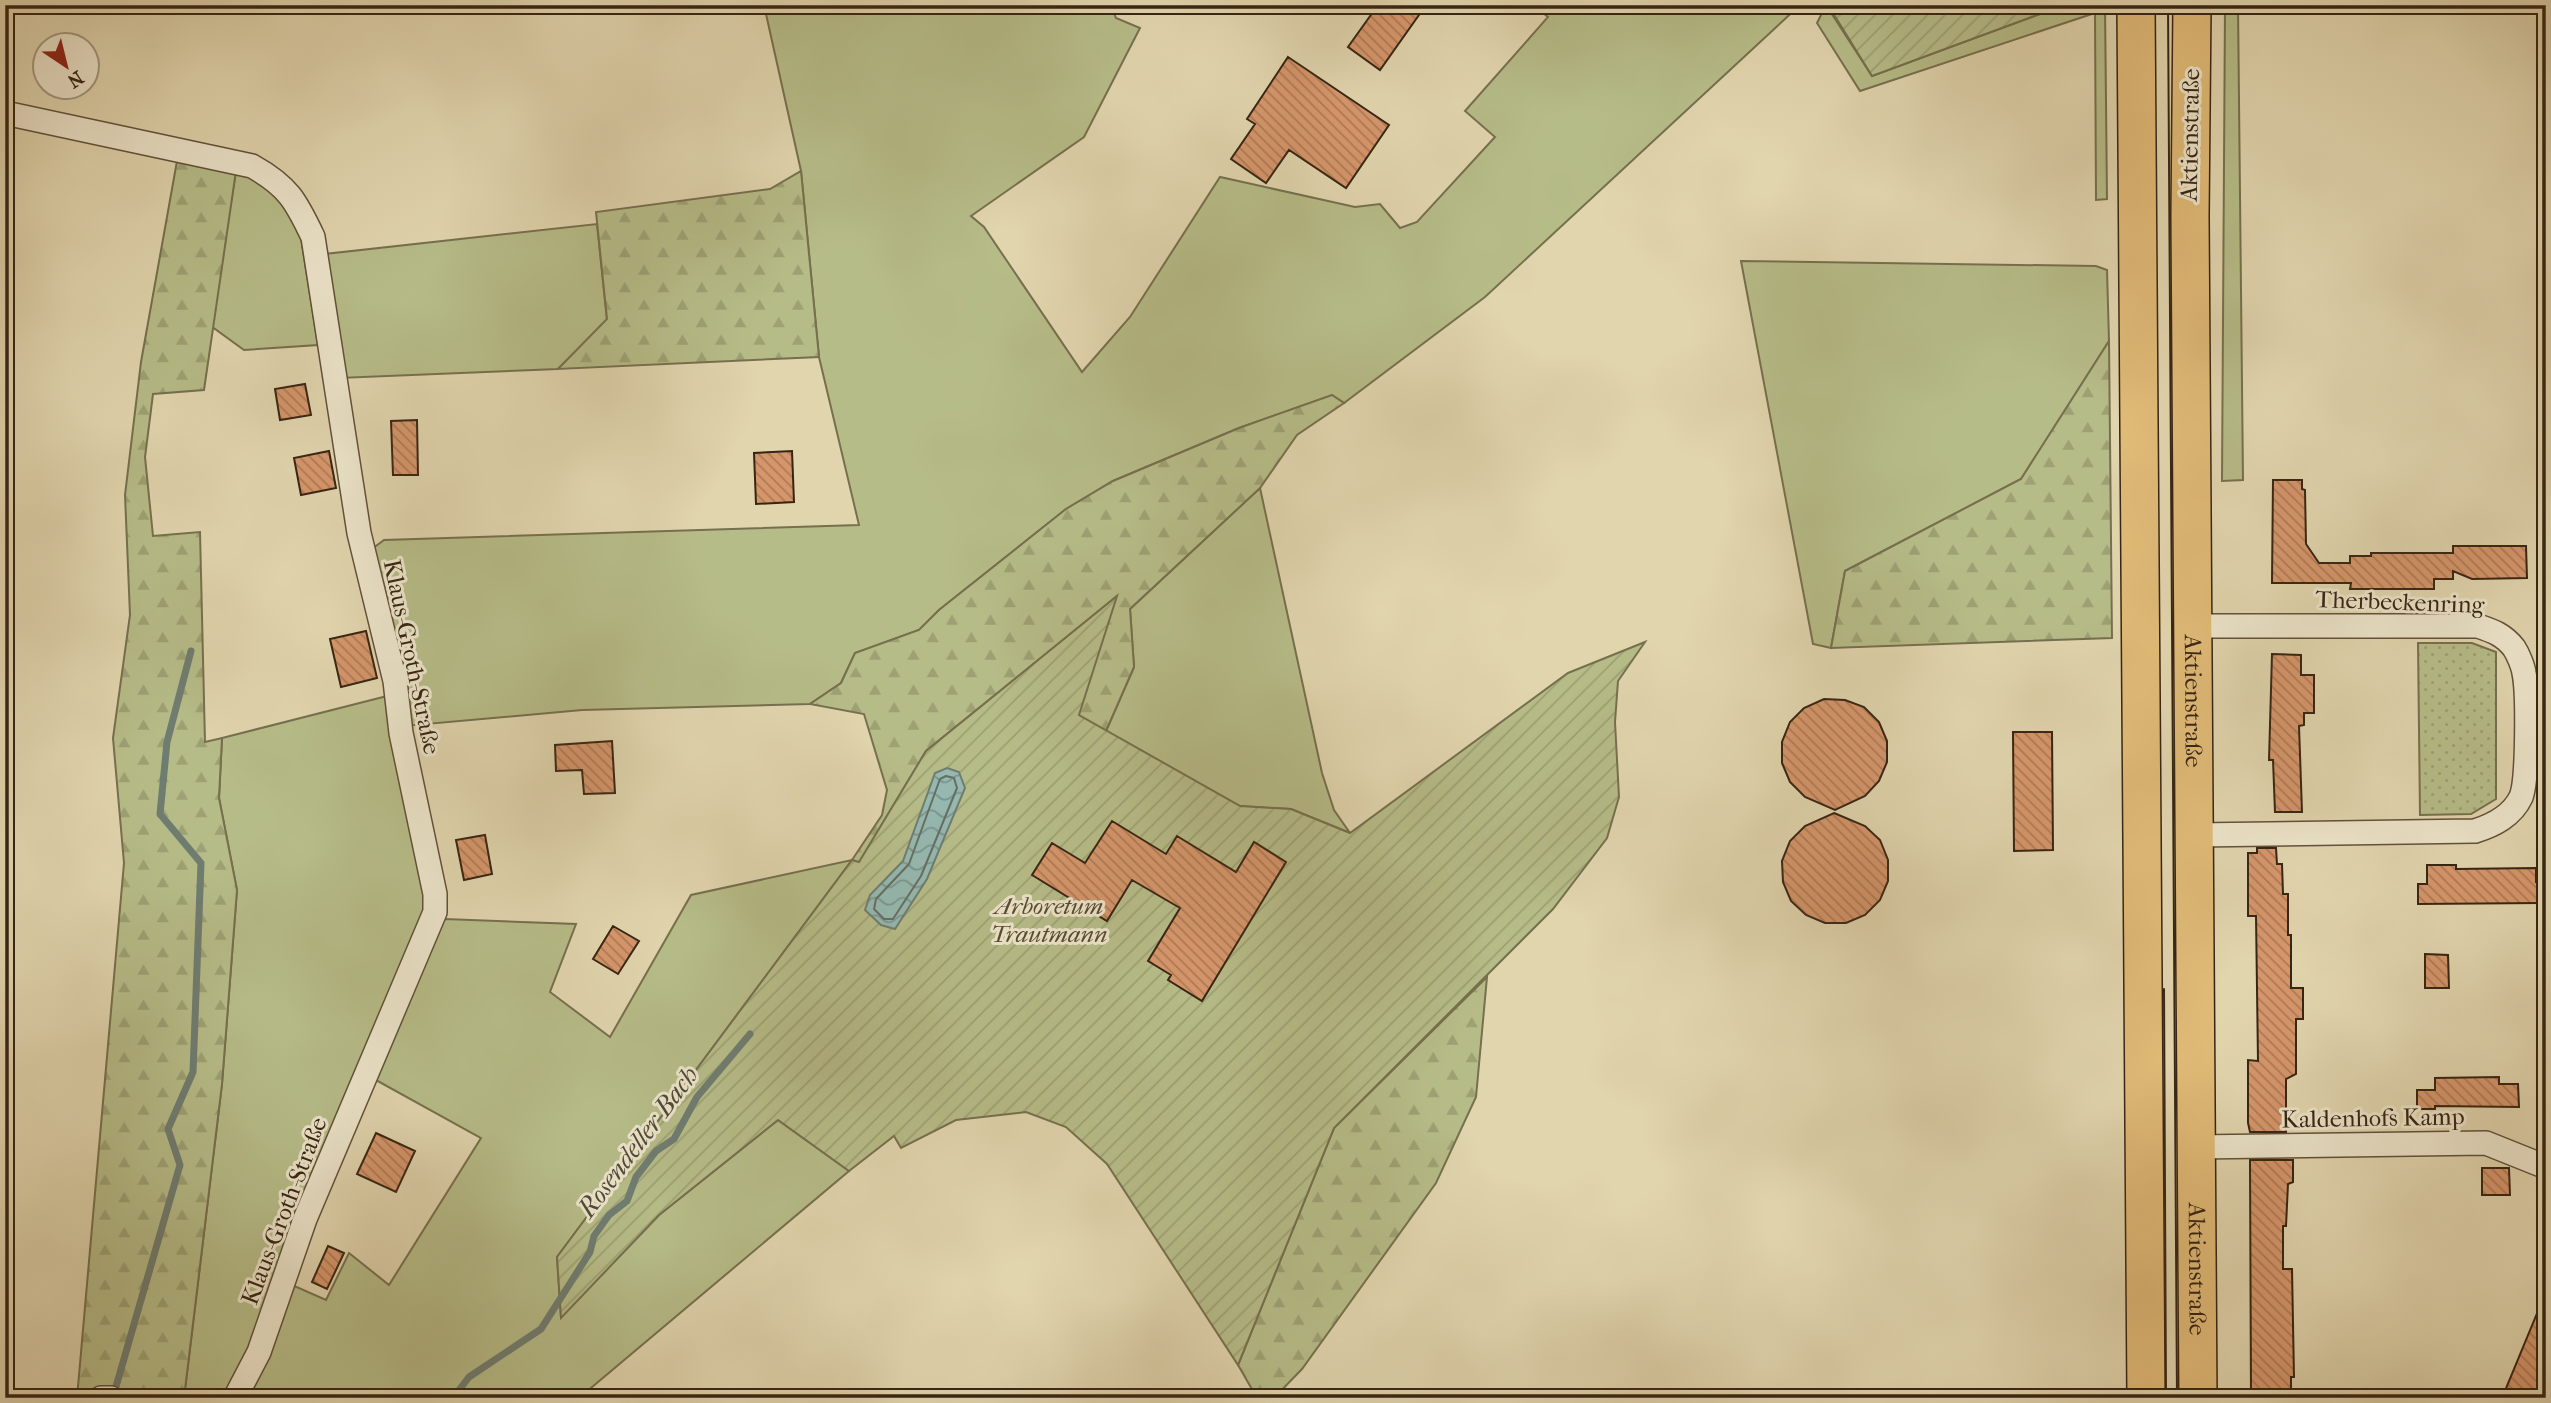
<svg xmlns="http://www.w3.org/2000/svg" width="2551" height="1403" viewBox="0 0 2551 1403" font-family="'IM FELL French Canon',serif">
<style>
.grass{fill:#b6bc88;stroke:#76704e;stroke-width:2}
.forest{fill:url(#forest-firs);stroke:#76704e;stroke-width:2}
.park{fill:url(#park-dots);stroke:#76704e;stroke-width:2}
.garden{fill:url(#garden-furrows);stroke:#76704e;stroke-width:2}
.water{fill:url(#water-waves);stroke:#6f7d71;stroke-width:2}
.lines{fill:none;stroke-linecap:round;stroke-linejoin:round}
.shore{stroke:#666e62;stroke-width:2}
.stream{stroke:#6f7d71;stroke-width:7}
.building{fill:url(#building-back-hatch);stroke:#372513;stroke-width:2}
.minor-casing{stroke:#62513a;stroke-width:26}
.primary-casing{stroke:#372513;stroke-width:40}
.minor{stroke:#ece4ca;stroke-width:23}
.primary{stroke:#e0ba77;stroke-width:37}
.tram{stroke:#372513;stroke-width:2}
.labels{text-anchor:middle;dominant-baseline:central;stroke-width:6;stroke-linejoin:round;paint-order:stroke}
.street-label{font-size:24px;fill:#372513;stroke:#ece4ca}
.park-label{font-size:24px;font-style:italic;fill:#574b30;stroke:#ece4ca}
.water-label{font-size:26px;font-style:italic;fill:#4e4a3a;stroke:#ece4ca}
</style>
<defs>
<pattern id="forest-firs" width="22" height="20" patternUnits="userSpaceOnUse" patternTransform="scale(1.75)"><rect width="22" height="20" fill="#b6bc88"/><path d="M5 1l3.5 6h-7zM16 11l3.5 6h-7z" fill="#9da174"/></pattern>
<pattern id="park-dots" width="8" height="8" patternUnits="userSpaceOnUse" patternTransform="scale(1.75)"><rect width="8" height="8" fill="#b6bc88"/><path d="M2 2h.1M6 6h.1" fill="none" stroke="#9da174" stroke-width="1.8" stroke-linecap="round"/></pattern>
<pattern id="garden-furrows" width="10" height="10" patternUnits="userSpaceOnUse" patternTransform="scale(1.75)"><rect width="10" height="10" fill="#b6bc88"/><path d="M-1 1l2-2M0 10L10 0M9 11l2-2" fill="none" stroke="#9da174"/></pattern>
<pattern id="water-waves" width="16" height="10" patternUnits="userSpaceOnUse" patternTransform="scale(1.75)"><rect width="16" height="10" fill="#95b8b0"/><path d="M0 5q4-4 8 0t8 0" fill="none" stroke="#7a958e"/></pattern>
<pattern id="building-back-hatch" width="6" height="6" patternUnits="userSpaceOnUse" patternTransform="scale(1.75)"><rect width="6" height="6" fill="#d6966b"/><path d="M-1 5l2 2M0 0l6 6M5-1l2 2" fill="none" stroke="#ae7a57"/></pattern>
</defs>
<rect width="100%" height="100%" fill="#e1d5ae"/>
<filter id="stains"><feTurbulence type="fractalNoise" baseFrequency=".00286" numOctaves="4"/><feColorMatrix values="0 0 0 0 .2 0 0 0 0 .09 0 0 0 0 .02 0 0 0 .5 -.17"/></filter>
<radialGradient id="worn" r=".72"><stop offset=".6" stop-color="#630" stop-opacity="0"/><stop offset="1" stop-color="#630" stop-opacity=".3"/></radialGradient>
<path class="grass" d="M764,5H1111L1116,18L1140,28L1084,137L971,216L984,227L1082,372L1130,317L1220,177L1355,207L1380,204L1400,228L1417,222L1495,137L1465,111L1548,17L1533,5H1800L1485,297L1344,403L1332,395L1239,428L1113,481L1066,509L939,610L919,630L855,653L841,683L810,704L582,710L404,726L372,549L384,540L859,525L819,357L801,171Z
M1826,5L1872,76L2064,5H2105L2107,199L2096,200L2095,13L1860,91L1817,23Z
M2225,5H2238L2243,480L2222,481Z
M236,171L261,179L298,219L318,345L244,350L211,326Z
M597,224L607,320L558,369L339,378L325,254Z
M1741,261L2096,266L2107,270L2109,341L2021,479L1845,571L1831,648L1813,644Z
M1260,488L1322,773L1334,810L1350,833L1291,809L1240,806L1106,731L1134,667L1130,609Z
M391,695L427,887V919L239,1381L223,1398H184L222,1084L237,890L219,798L222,738Z
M852,860L557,1257L561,1317L659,1215L778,1120L849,1171L579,1398H247L290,1284L326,1300L349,1253L389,1285L481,1138L374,1079L437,925L445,919L576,924L550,992L610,1037L691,895Z"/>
<path class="forest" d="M177,161L236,171L204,390L153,394L145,457L153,536L200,532L205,742L222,738L219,798L237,890L222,1084L184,1398H77L124,863L113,738L130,615L125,495L141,362Z
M801,171L819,357L558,369L607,319L596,212L770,189Z
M2109,341L2112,638L1831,648L1845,571L2021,479Z
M1332,395L1344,403L1297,435L1260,488L1130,609L1134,667L1106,731L1078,715L1116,597L926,751L859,863L852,860L882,815L887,790L864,714L810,704L841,683L855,653L919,630L939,610L1066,509L1113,481L1239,428Z
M1487,977L1476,1097L1436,1183L1302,1369L1274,1398H1257L1238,1365L1334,1128Z"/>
<path class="park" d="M2418,643H2472L2496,652V799L2471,814L2420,815Z"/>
<path class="garden" d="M1828,5H2064L1872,76Z
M1117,596L1079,715L1240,806L1291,809L1350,833L1568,673L1645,642L1618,681L1615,722L1619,797L1607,838L1553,909L1334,1128L1238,1365L1107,1164L1066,1127L1026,1112L956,1120L901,1148L894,1136L849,1171L778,1120L659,1215L561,1318L557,1257L852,860L859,862L926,751Z"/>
<path class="water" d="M947,768L959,772L965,788L927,879L895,929L881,925L865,910L870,895L903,861L935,773Z"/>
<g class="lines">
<path class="shore" d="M946,776L954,778L957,788L921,876L893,919H884L874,909L876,899L909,864L940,779Z"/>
<path class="stream" d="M115,1390L180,1165L168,1129L193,1072L201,863L160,814L167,742L191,651
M453,1398L469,1377L541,1329L590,1252L594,1236L609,1215L627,1201L636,1177L656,1151L674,1139L697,1097L750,1034"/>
</g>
<path class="building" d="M1378,5H1426L1380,70L1348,47Z
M1288,57L1389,125L1346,188L1289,150L1266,183L1231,159L1255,124L1247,119Z
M305,384L311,415L280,420L275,389Z
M417,420L418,475H393L391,421Z
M329,451L336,488L301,495L294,458Z
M792,451L794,502L756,504L754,453Z
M2273,480H2302V489L2305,490L2306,544L2319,563H2350V556H2371V553H2453V546H2526L2527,578L2472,579L2453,571V579H2434V589H2350L2351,583H2272Z
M366,631L377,678L341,687L330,639Z
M2272,654L2301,655V675H2314V713H2304V725L2299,726L2302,812H2275L2273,760H2269Z
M1824,699L1845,700L1864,707L1879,722L1887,741V762L1879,781L1865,796L1835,810L1805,797L1790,782L1782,763V742L1790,722L1804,708Z
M2013,732H2052L2053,850L2014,851Z
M612,741L615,793L584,794L582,770L556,771L555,745Z
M1834,813L1865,826L1880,840L1888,860V881L1880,900L1865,915L1846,923H1825L1806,915L1791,901L1783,882L1782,861L1790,841L1805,826Z
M1112,821L1166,854L1177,836L1236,872L1254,842L1286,862L1202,1001L1168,980L1171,975L1148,961L1180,908L1132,880L1107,921L1032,875L1052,843L1085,863Z
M485,835L492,874L464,880L456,840Z
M2257,848H2276L2277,864H2282L2283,894H2288V935H2291V988H2303V1019H2296V1074L2286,1079V1132H2250L2248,1123V1060L2258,1061L2256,916H2248V853H2257Z
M2427,865H2456V869L2536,868V882H2546V903L2418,904V884H2427Z
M613,926L639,941L618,974L593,959Z
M2425,954L2448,955L2449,988H2425Z
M2499,1077V1084H2518L2519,1107L2435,1106V1109H2417V1090H2435V1078Z
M376,1133L415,1151L396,1192L357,1174Z
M2250,1160H2293V1182L2288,1184L2286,1226H2283V1269H2292L2294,1377H2291V1394H2278V1398H2251Z
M2482,1168H2509L2510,1195H2482Z
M328,1246L344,1253L327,1289L312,1282Z
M2545,1294L2546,1367L2533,1398H2502Z"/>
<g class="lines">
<defs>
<path id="minor" d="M5,113L252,166C288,186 296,201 313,237L359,533L395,681L401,733L435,894V912L305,1219L259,1352L235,1398
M2194,626H2478C2493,631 2504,635 2514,648C2518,654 2523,666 2524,673C2528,692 2528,780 2521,797C2512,816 2494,825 2475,831L2195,835
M2196,1147L2486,1143L2546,1167
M101,1398H111"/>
<g id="primary">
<path d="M2136,5L2146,1398"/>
<path id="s1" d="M2192,5L2190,216L2198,1398"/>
</g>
</defs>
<use href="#minor" class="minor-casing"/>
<use href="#primary" class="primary-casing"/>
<use href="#minor" class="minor"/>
<use href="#primary" class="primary"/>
<path class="tram" d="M2168,5L2177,1398
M2164,989L2166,1398"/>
</g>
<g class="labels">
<g class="street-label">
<text transform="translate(2190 135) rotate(-89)">Aktienstraße</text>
<text transform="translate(2400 602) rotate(2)">Therbeckenring</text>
<text transform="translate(412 657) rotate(78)">Klaus-Groth-Straße</text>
<text stroke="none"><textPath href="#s1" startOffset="696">Aktienstraße</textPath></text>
<text transform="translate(2373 1118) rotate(-1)">Kaldenhofs Kamp</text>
<text transform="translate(284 1211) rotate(-69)">Klaus-Groth-Straße</text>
<text stroke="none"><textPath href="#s1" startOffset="1264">Aktienstraße</textPath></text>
</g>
<g class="park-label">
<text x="1049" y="906">Arboretum<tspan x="1049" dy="28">Trautmann</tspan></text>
</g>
<g class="water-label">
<text transform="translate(638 1142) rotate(-53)">Rosendeller Bach</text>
</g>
</g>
<rect width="2551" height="1403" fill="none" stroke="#e1d5ae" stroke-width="28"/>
<rect x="7" y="7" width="2537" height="1389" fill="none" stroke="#372513" stroke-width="3.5"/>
<rect x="14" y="14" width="2523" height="1375" fill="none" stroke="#372513" stroke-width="2"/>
<g transform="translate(66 66) rotate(145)"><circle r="33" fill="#ece4ca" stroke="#a49881" stroke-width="2"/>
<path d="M0-5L12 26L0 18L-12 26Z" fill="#8f2418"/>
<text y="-10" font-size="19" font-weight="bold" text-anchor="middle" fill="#372513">N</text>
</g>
<rect width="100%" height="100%" filter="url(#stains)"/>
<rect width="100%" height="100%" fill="url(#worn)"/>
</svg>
